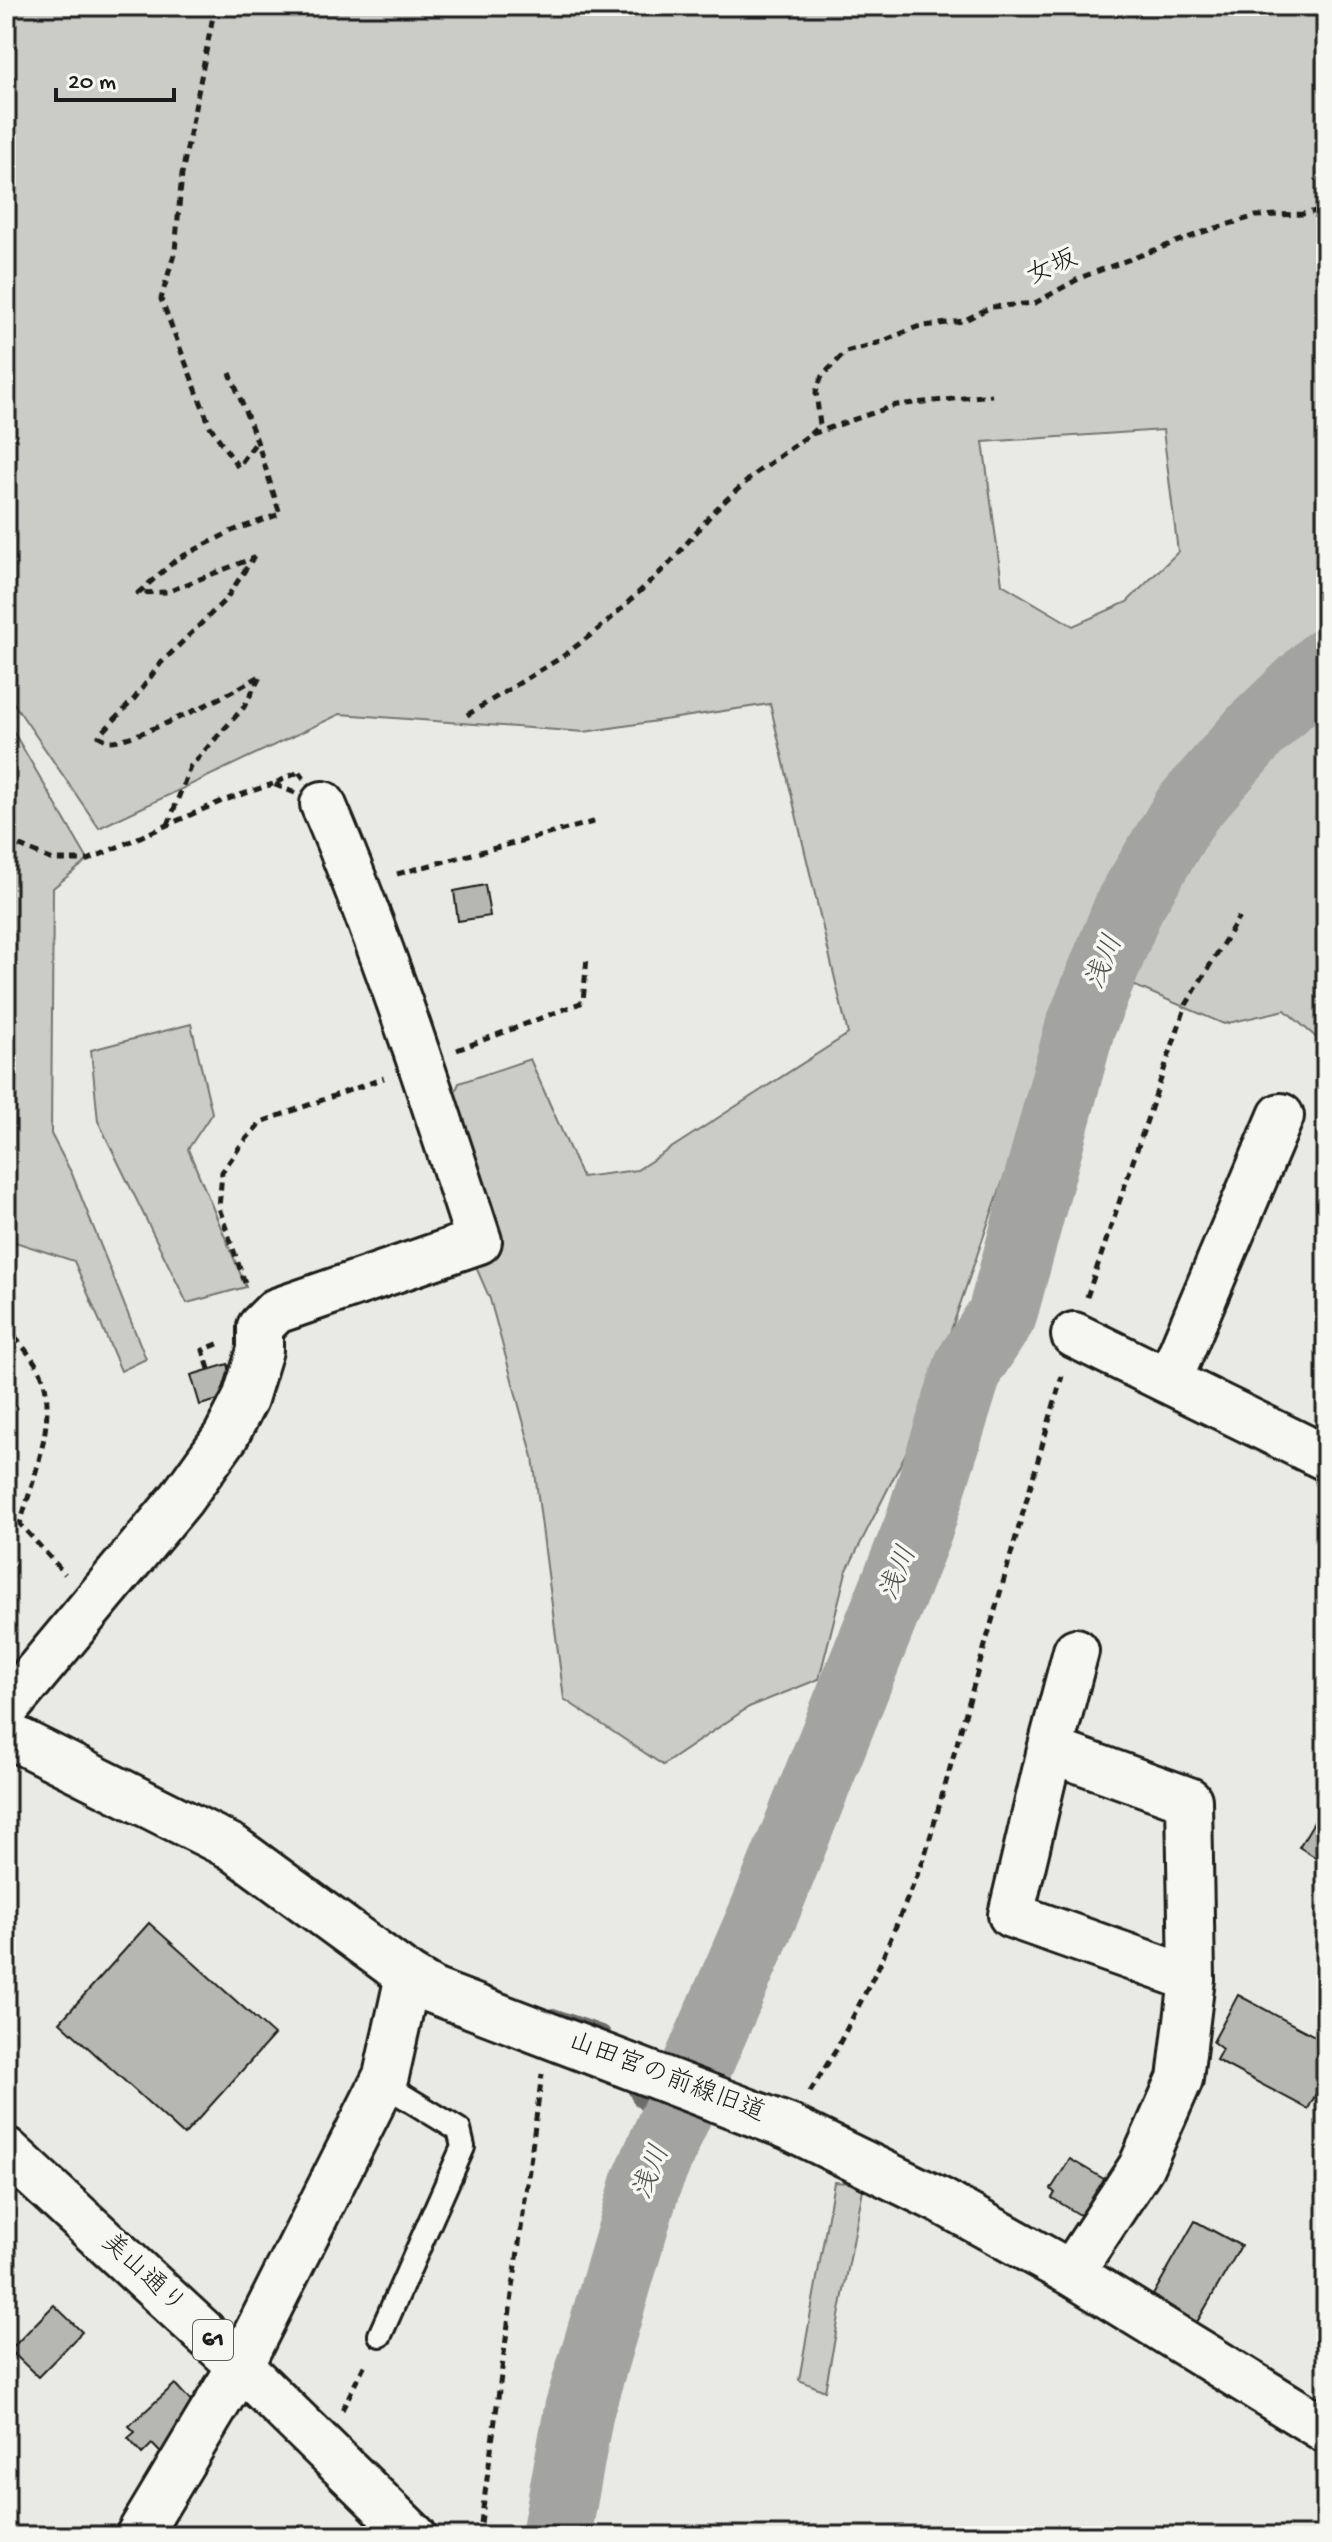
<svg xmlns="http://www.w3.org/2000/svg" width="1332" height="2542" viewBox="0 0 1332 2542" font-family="'Gochi Hand','Klee One',sans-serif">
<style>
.green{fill:#cbcbc7;stroke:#747472;stroke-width:2;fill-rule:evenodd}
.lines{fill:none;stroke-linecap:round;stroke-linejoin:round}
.stream{stroke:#6d6d6c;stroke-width:12}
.river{stroke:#a3a3a1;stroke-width:70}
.building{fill:#b6b6b3;stroke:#1c1c1c;stroke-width:2}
.service-casing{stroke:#1c1c1c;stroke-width:28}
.minor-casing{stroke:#1c1c1c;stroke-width:50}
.primary-casing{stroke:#1c1c1c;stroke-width:50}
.path{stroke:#1c1c1c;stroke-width:5;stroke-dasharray:8 6;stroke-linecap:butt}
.service{stroke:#f6f6f2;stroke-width:22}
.minor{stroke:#f6f6f2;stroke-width:44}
.primary{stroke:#f6f6f2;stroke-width:44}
.labels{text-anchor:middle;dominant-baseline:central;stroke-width:7;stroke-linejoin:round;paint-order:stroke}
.shield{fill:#f6f6f2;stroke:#5d5d5c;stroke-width:2}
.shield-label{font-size:24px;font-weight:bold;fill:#1c1c1c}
.street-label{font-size:26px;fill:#1c1c1c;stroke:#f6f6f2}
.water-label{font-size:28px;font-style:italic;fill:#525251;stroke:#f6f6f2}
</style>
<rect width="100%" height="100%" fill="#e9e9e5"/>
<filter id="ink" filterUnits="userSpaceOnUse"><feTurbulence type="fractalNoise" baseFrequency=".0125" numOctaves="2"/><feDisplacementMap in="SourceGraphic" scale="16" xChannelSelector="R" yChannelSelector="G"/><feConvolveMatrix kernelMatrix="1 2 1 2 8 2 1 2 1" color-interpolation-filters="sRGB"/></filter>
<g filter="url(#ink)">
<path class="green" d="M6,6H1326V1046L1285,1010L1224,1024L1133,985L1078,980L1009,1163L914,1437L846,1572L819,1679L749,1707L663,1765L564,1699L533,1457L490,1299L428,1157L459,1083L530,1059L582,1177L637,1170L848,1034L770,704L584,732L340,714L99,828L6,692ZM1163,430L1178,552L1127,602L1073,626L1002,584L983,442Z
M6,719L88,860L53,888L51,1134L72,1174L146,1359L121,1371L74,1261L6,1239Z
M191,1024L212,1113L188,1149L246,1287L187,1303L98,1121L91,1050Z
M834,2182L864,2184L825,2391L799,2380Z"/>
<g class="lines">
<path class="stream" d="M553,2014L604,2032L611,2046
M627,2077L638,2099L670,2131"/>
<path class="river" d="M556,2536L579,2410L646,2184L766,1908L918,1529L969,1366L1002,1315L1080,1028L1130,904L1187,809L1256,730L1326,663"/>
</g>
<path class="building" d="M485,885L490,916L458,921L454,891Z
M228,1364L236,1395L200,1405L191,1375Z
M1326,1802V1864L1299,1847Z
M149,1923L274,2035L184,2135L60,2022Z
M1238,1995L1326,2042V2075L1308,2109L1216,2060L1222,2049L1213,2042Z
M1070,2159L1109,2182L1085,2218L1052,2198L1055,2193L1051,2189Z
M1195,2221L1241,2246L1197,2322L1153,2295Z
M54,2305L82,2332L38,2377L10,2350Z
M175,2384L196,2407L188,2427L160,2452L152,2444L142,2454L128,2438L135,2432L129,2426Z"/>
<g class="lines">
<defs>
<path id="service" d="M380,2335L463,2147L459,2130L382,2083"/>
<path id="minor" d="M1074,1335L1326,1458
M1169,1381L1281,1116
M6,1709L181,1499L226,1436L245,1399L260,1350V1327L276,1311L479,1241C431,1094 384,947 323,804
M6,1734L232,1847L408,1976L433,1991L789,2127L941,2201L1071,2273L1326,2430
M1050,1750L1076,1651
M1071,2273L1141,2167L1180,2079L1192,1979L1189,1800L1050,1750L1011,1915L1192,1979
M138,2536L240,2366L386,2076L408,1976"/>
<path id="primary" d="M6,2150L240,2366L414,2536"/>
</defs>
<use href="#service" class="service-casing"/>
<use href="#minor" class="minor-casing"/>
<use href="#primary" class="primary-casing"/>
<path class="path" d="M215,6L182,174L175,251L161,299L210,426L238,467L257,441
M810,434L820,425L816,392L822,376L846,352L881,342L917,327L963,321L991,307L1035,303L1082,277L1206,231L1256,216L1302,214L1326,209
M467,715L562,657L605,624L670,563L716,509L756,473L809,435L896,405L992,395
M299,772L323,804L273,784Z
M168,825L190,767L244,707L261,675C237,691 135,742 110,741C109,741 100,737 99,736L134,699L161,663L226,599L253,558L167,592L138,593L177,559L232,531L280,514L257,441L230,373
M6,840L53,860H88L222,801L273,784
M397,874L597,821
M457,1050L583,1002L587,957
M245,1283L219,1208L222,1172L241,1145L261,1122L384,1078
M1087,1297L1186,1005L1239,917
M6,1326C17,1340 32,1356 40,1371C60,1413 32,1482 20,1524L65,1574
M209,1369L203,1350L220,1343
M810,2092L836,2050L880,1964L924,1859L1062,1376
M342,2410L366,2362
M475,2536L481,2523L542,2074"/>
<use href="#service" class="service"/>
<use href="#minor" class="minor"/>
<use href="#primary" class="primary"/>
</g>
</g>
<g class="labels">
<rect class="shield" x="193" y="2320" width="40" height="40" rx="6"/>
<g class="shield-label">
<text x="213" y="2340">61</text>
</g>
<g class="street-label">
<text transform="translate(1053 269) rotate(-24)">女坂</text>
<text transform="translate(666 2079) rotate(21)">山田宮の前線旧道</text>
<text transform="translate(142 2275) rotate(43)">美山通り</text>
</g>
<g class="water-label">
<text transform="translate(1106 963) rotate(-68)">浅川</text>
<text transform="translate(900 1574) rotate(-68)">浅川</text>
<text transform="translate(653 2173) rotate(-69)">浅川</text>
</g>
</g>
<rect width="1332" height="2542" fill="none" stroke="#f6f6f2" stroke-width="32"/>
<rect x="16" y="16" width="1300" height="2510" fill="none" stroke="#1c1c1c" stroke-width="3" filter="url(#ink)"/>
<path d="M56 88v12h118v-12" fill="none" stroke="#1c1c1c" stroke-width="4"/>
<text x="68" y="88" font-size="24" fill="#1c1c1c" stroke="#f6f6f2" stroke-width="6" paint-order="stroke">20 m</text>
</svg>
